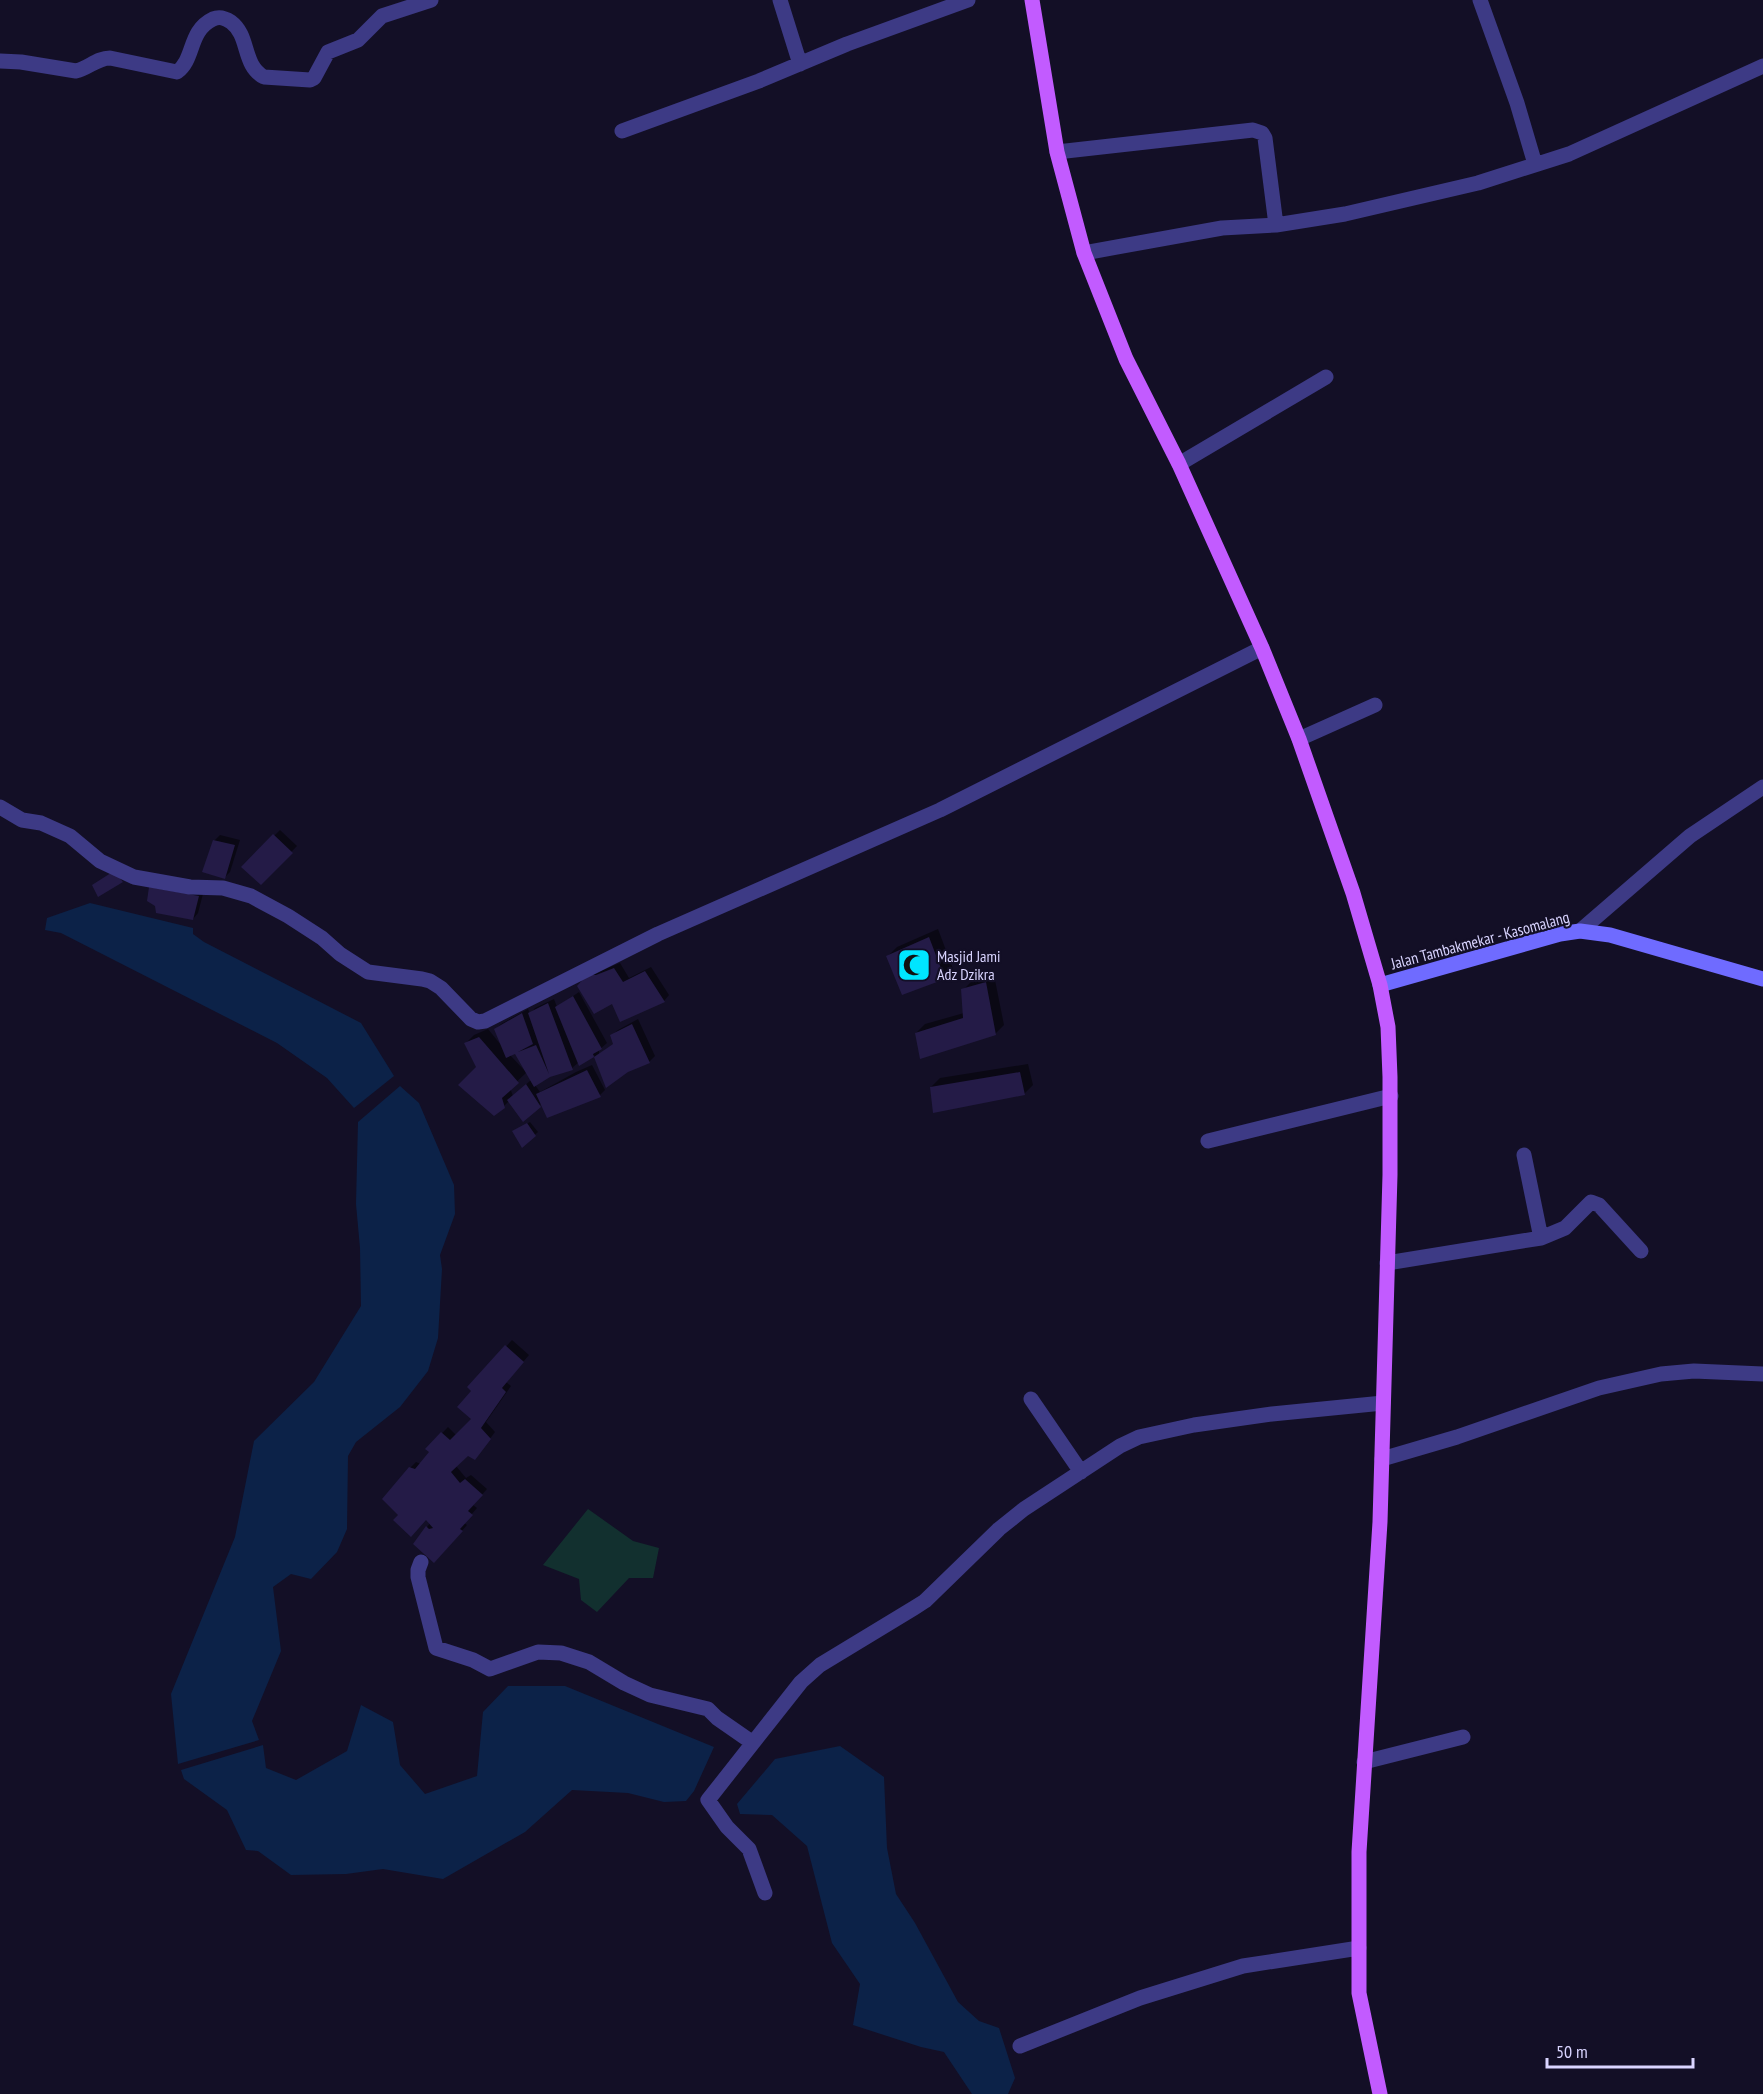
<svg xmlns="http://www.w3.org/2000/svg" width="1763" height="2094" viewBox="0 0 1763 2094" font-family="'PT Sans Narrow',sans-serif">
<style>
.green{fill:#12302f}
.water{fill:#0c2248}
.shadow{fill:#0007;fill-rule:evenodd}
.building{fill:#241b47}
.lines{fill:none;stroke-linecap:round;stroke-linejoin:round}
.street{stroke:#3d3a85;stroke-width:15}
.secondary{stroke:#6f6bff;stroke-width:15}
.primary{stroke:#c25bff;stroke-width:15}
.labels{text-anchor:middle;dominant-baseline:central;stroke-width:4.5;stroke-linejoin:round;paint-order:stroke}
.street-label{font-size:16px;fill:#d9d4ff;stroke:#130f26}
.poi-label{font-size:16px;fill:#d9d4ff;stroke:#130f26;text-anchor:start}
</style>
<rect width="100%" height="100%" fill="#130f26"/>
<path class="green" d="M588,1509L633,1541L659,1548L653,1578H629L597,1612L581,1600L579,1579L543,1565Z"/>
<path class="water" d="M90,903L193,928V934L204,942L361,1023L394,1076L354,1108L327,1078L277,1043L61,933L45,930L47,918Z
M400,1086L419,1103L454,1185L455,1214L440,1255L442,1269L438,1338L428,1371L400,1407L356,1442L348,1456L347,1529L337,1552L311,1579L291,1574L273,1587L281,1651L252,1721L259,1740L178,1764L171,1694L235,1537L254,1441L314,1382L361,1306L360,1248L356,1204L358,1122Z
M508,1686H565L714,1747L694,1791L686,1801L664,1802L628,1793L572,1790L525,1832L443,1879L383,1869L346,1874L291,1875L258,1851L246,1850L227,1810L184,1779L181,1770L263,1745L266,1768L296,1780L347,1751L361,1705L393,1722L400,1765L425,1794L477,1776L483,1712Z
M840,1746L884,1777L887,1848L896,1894L915,1923L958,2002L979,2021L999,2028L1015,2078L1008,2094H972L944,2052L921,2047L853,2025L860,1984L832,1943L807,1846L772,1815L740,1814L737,1804L775,1759Z"/>
<path class="shadow" d="M280,830L297,846L261,883L243,867Z
M220,835L240,840L230,872L225,877L214,841Z
M204,890L198,913L193,919L157,905Z
M938,929L953,969L944,978L888,956L897,947Z
M620,963L629,978L651,967L669,995L664,1001H613L588,976Z
M994,975L1004,1025L995,1034L916,1033L925,1024L964,1013L963,990L972,981Z
M579,992L607,1043L599,1050V1054L615,1043L612,1035L618,1030L638,1019L655,1056L649,1062L627,1071L607,1086L594,1055L580,1064L579,1062L572,1068L549,1076L535,1085L540,1092L576,1072L592,1065L605,1090L600,1095L542,1103L523,1120L509,1101L504,1106L478,1068L465,1044L474,1035L488,1029L501,1045L496,1029L501,1024L528,1009L530,1014L535,1008L554,999L557,1007ZM516,1052L525,1071L510,1055ZM527,1072L531,1080L513,1096L510,1088Z
M1028,1064L1033,1085L1024,1094L931,1087L940,1078Z
M530,1122L538,1132L522,1146L514,1131Z
M512,1340L529,1355L506,1382L511,1386L486,1422L495,1432L480,1452L468,1454L456,1466L466,1478L471,1475L487,1489L473,1505L477,1508L464,1523L467,1525L440,1556L415,1544L430,1523L427,1519L400,1515L410,1468L416,1462L421,1464L431,1452L427,1449L448,1427L457,1436L474,1419L473,1391L469,1387Z"/>
<path class="building" d="M273,834L293,853L261,885L241,867Z
M213,840L235,845L225,879L202,872Z
M114,871L123,882L98,897L92,885Z
M149,887L199,896L193,920L156,913L155,906L147,901Z
M929,937L945,979L902,995L886,956Z
M614,968L623,982L645,971L665,1002L620,1022L612,1004L594,1014L577,986L587,975H596Z
M986,982L996,1035L920,1059L915,1033L963,1018L961,989Z
M573,996L602,1049L593,1054L594,1057L579,1066L555,1007Z
M548,1003L573,1070L550,1077L534,1087L515,1054L506,1058L494,1029L522,1013L533,1044L518,1052L536,1045L549,1074L528,1013Z
M632,1024L650,1063L628,1072L606,1088L594,1057L613,1044L610,1035Z
M479,1037L519,1083L502,1098L505,1108L494,1116L458,1085L476,1067L464,1043Z
M587,1070L601,1097L547,1118L536,1094Z
M1020,1072L1025,1095L933,1113L930,1087Z
M526,1084L541,1107L523,1122L507,1100Z
M527,1123L536,1136L522,1148L512,1131Z
M505,1345L524,1362L502,1388L506,1392L481,1428L491,1439L475,1460L468,1456L451,1472L460,1483L465,1479L483,1495L468,1511L473,1515L460,1529L463,1531L434,1563L413,1544L426,1526L429,1529L433,1528L426,1520L411,1537L393,1520L398,1515L382,1499L409,1467L415,1469L429,1452L425,1449L441,1432L450,1440L471,1419L457,1407L471,1391L467,1387Z"/>
<g class="lines">
<path class="street" d="M780,0L800,64
M1480,0L1517,103L1535,164
M0,61L21,62L76,71C89,68 97,58 110,58L177,72C195,59 188,31 213,19C220,16 225,18 231,22C250,36 242,65 264,77L310,80L314,78L328,52L358,40L382,16L431,0
M622,131L759,81L847,44L968,0
M1057,152L1253,130L1262,133L1265,138L1276,225
M1084,253L1222,228L1276,225L1345,214L1478,183L1569,154L1763,66
M1179,464L1326,377
M1299,739L1375,705
M0,807L22,820L41,823L70,836L100,861L134,877L190,887L223,888L251,896L288,916L322,938L340,954L368,972L422,979L430,981L441,988L471,1019L478,1022L485,1021L658,934L940,810L1262,648
M1580,931L1690,836L1763,787
M1208,1141L1391,1096
M1524,1155L1541,1238
M1387,1263L1541,1238L1565,1228L1591,1202L1599,1205L1641,1251
M1031,1399L1081,1472
M1382,1459L1457,1437L1599,1388L1661,1374L1694,1371L1763,1374
M421,1562L418,1570V1577L436,1648L473,1660L490,1669L538,1652L561,1653L589,1662L624,1683L650,1695L708,1709L717,1718L753,1743
M1364,1762L1463,1737
M765,1893L749,1849L727,1827L708,1800L801,1682L820,1665L914,1608L925,1601L999,1529L1024,1509L1120,1446L1139,1437L1194,1425L1272,1414L1383,1403
M1020,2046L1140,1998L1243,1966L1359,1948"/>
<path class="secondary" d="M1380,985L1560,934L1580,931L1610,935L1763,979"/>
<path class="primary" d="M1032,0L1057,152L1084,253L1126,359L1179,464L1262,648L1299,739L1353,893L1380,985L1388,1027L1390,1077V1175L1380,1522L1359,1852V1993L1380,2094"/>
</g>
<defs>
<symbol id="mosque-square" viewBox="-11 -11 22 22"><rect x="-9" y="-9" width="18" height="18" rx="4" fill="#00e5ff" stroke="#130f26"/><path d="M3.5-4.9A6 6 0 1 0 3.5 4.9A5 5 0 1 1 3.5-4.9Z" fill="#111"/></symbol>
</defs>
<g fill-rule="evenodd">
<use href="#mosque-square" x="895" y="946" width="38" height="38"/>
</g>
<g class="labels">
<g class="street-label">
<text transform="translate(1480 940) rotate(-15)">Jalan Tambakmekar - Kasomalang</text>
</g>
<g class="poi-label">
<text x="937" y="956">Masjid Jami<tspan x="937" dy="18">Adz Dzikra</tspan></text>
</g>
</g>
<path d="M1547 2058v9h146v-9" fill="none" stroke="#d9d4ff" stroke-width="3"/>
<text x="1556" y="2058" font-size="18" fill="#d9d4ff" stroke="#130f26" stroke-width="4.5" paint-order="stroke">50 m</text>
</svg>
